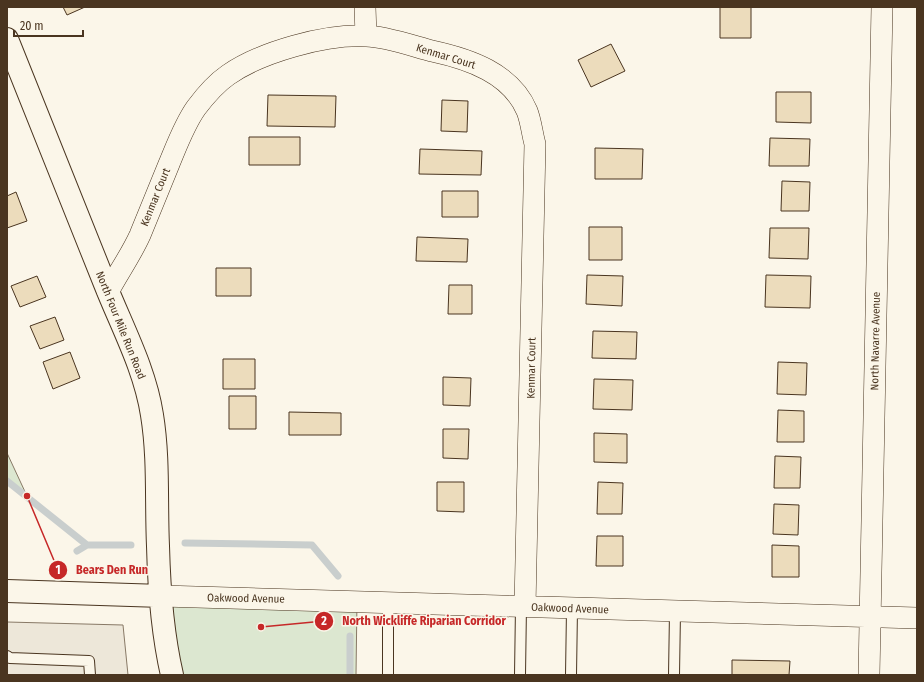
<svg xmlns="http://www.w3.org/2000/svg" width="924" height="682" font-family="'Fira Sans Condensed',sans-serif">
	<rect width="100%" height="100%" fill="#fbf6e9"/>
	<path fill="#dce7d0" stroke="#887966" d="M7,453L27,496L7,481Z
		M162,596L357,600L356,675H172Z"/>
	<path fill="#ede7d9" stroke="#887966" d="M7,622L123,625L128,675H7Z"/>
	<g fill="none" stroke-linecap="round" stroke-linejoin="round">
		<path stroke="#c9cecd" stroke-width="7" d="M7,481L87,545H131
			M185,543L312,545L338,576
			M77,551L87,545
			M350,675V636"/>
	</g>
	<path fill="#ecdcbc" stroke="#4a3520" d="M63,7H85L67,15Z
		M720,7H751V38H720Z
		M611,44L625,71L591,87L578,60Z
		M776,92H811V123L776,122Z
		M268,95L336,96L335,127L267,126Z
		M442,100L468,101L467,132L441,131Z
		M249,137H300V165H249Z
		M770,138L810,139L809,166H769Z
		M595,148L643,149L642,179H595Z
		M420,149L482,151L481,175L419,174Z
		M782,181L810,182L809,211H781Z
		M442,191H478V217H442Z
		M16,192L27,221L7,228V196Z
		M589,227H622V260H589Z
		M770,228H809L808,259L769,258Z
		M417,237L468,239L467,262L416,261Z
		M216,268H251V296H216Z
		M587,275L623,276L622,306L586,304Z
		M766,275L811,276L810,308L765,307Z
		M37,276L46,297L20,307L11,286Z
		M449,285H472V314H448Z
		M55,317L64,340L40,349L30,326Z
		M593,331L637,332L636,359L592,358Z
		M70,352L80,378L53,389L43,362Z
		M223,359H255V389H223Z
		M778,362L807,363L806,395L777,394Z
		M443,377L471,378L470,406L443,405Z
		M594,379L633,380L632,410L593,409Z
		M229,396H256V429H229Z
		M778,410L804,411V442H777Z
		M289,412L341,413V435H289Z
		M443,429H469L468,459L443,458Z
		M594,433L627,434V463L594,462Z
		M775,456L801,457L800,488H774Z
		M437,482H464V512L437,511Z
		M598,482L623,483L622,514H597Z
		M774,504L799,505L798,535L773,534Z
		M597,536H623V566H596Z
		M772,545L799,546V577H772Z
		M732,660L790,661L789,675H732Z"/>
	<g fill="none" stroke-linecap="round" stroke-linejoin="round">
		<g stroke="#4a3520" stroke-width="12">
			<path id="lane" d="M7,656L10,658L89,661L90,675
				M388,675V601
				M520,675L521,606
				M571,675L572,609
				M674,675L675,612"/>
		</g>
		<g stroke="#4a3520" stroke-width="22">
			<path id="street" d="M365,7L366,36
				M108,292C118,273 131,255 140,235C150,211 159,188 169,164C177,145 184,125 196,108C205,96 215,84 228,75C261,52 325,34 366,36C384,36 413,46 432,51C469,59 511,73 527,111C531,121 532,133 535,144L525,606
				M162,596L917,618
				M869,675L882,7"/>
		</g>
		<g stroke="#4a3520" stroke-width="24">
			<path id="secondary" d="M7,39C40,120 72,202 105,284C122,327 145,369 152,415C159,458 156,502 158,546C159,586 163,636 172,675
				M7,591L162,596"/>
		</g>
		<use href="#lane" stroke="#fbf6e9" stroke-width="10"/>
		<use href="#street" stroke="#fbf6e9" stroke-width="21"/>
		<use href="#secondary" stroke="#fbf6e9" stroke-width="22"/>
	</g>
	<g text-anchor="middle" stroke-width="3" stroke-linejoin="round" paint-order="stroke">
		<g font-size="11" fill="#4a3520" stroke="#fbf6e9">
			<text transform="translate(446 56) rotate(17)" y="4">Kenmar Court</text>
			<text transform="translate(155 197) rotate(-68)" y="4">Kenmar Court</text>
			<text transform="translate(121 325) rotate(68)" y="4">North Four Mile Run Road</text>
			<text transform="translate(875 341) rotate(-89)" y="4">North Navarre Avenue</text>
			<text transform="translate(531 368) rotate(-89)" y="4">Kenmar Court</text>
			<text transform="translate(246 598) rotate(1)" y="4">Oakwood Avenue</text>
			<text transform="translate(570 608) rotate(2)" y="4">Oakwood Avenue</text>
		</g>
	</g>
	<path fill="none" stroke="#c62828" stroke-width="1.5" d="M27 496L58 570M261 627L324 621"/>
	<g fill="#c62828" stroke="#fbf6e9" stroke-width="1.5">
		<circle cx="27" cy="496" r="4"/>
		<circle cx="261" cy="627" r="4"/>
		<circle cx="58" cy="570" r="10"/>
		<circle cx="324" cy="621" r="10"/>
	</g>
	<g font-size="12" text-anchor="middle" font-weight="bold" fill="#fff">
		<text x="58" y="574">1</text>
		<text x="324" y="625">2</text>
	</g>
	<g font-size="12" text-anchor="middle" font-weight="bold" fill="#c62828" stroke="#fbf6e9" stroke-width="3" stroke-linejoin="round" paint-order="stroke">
		<text x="112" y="574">Bears Den Run</text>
		<text x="424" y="625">North Wickliffe Riparian Corridor</text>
	</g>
	<rect width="924" height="682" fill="none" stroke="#4a3520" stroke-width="16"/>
	<path d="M14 30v6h69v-6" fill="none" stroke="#4a3520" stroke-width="2"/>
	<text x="20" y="30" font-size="12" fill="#4a3520" stroke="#fbf6e9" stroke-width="3" paint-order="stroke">20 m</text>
</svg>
